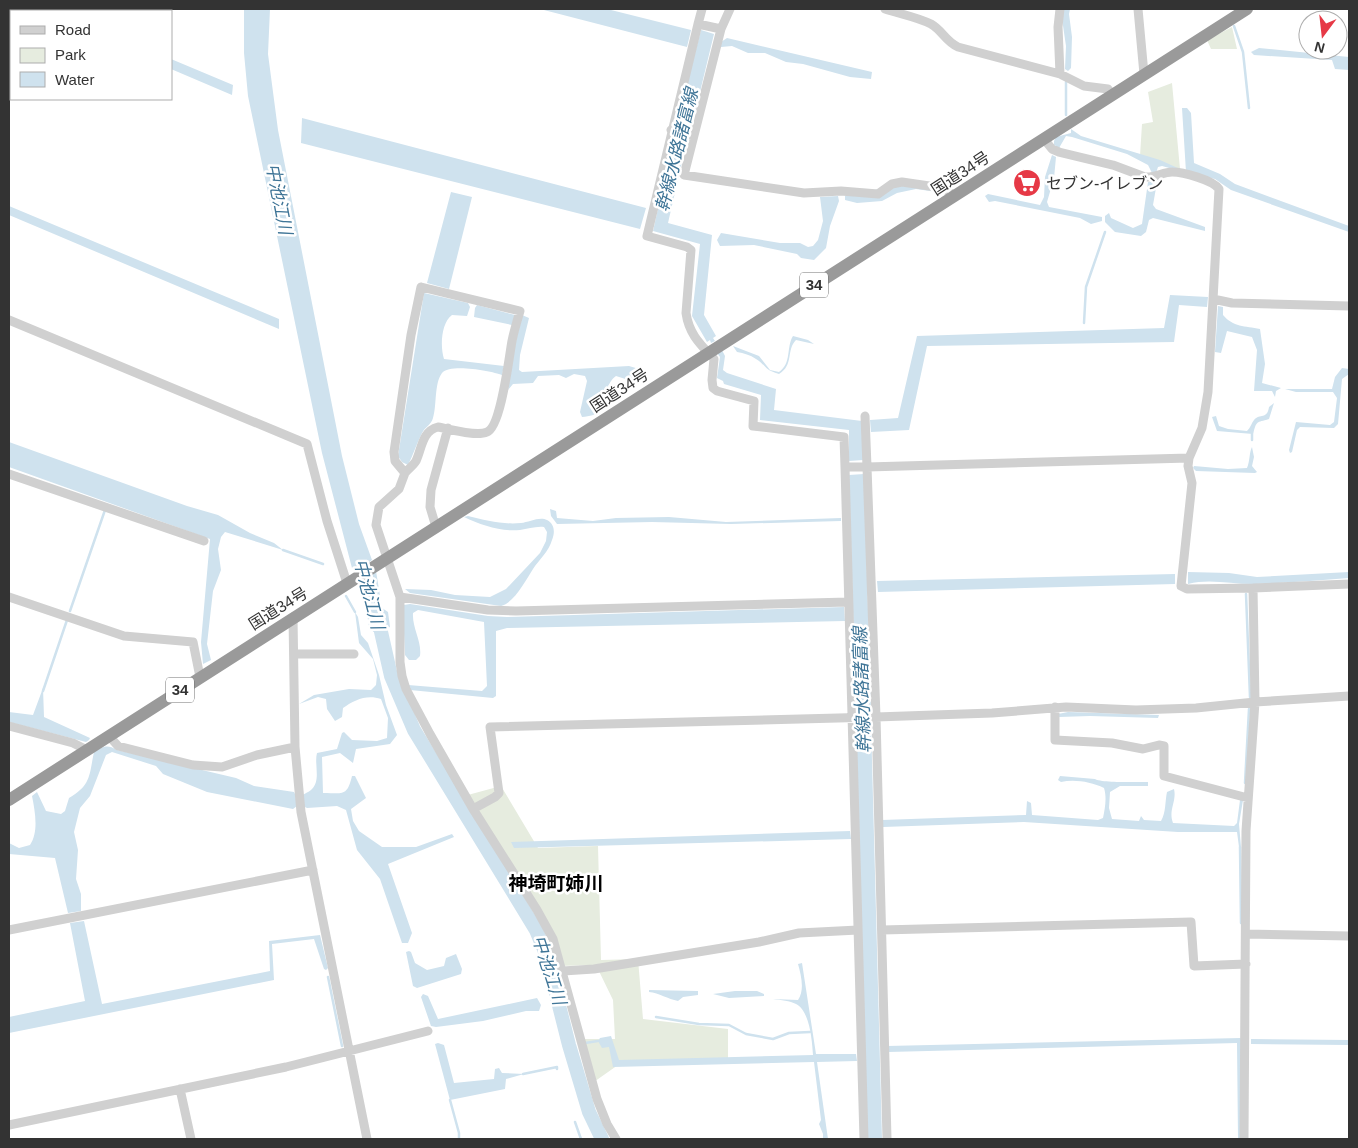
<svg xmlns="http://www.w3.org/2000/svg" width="1358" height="1148" font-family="Arial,'Noto Sans JP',sans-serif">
	<rect width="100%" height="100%" fill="#fff"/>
	<path fill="#e6ecdf" d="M1232,27L1237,49H1211L1207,40Z
		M1172,83L1180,169L1140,156L1142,124L1153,122L1148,92Z
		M501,786L538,848L598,846L601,960L638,959L643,1019L728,1029V1060L618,1065L591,1084L577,1039H615L613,1000L596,965L558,966L550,939L464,796Z"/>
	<path fill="#cfe2ee" d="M244,9H270L268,54L278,130L342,456L359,524L372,560L358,571L352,568L322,453L248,96L244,53Z
		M540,9H607L691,30L687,47Z
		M1064,9H1070L1069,14L1072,37L1071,68L1068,71L1065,69L1066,46L1062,19Z
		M701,30L714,34L691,129L686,128L685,130L680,129L681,127L676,126Z
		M727,38L872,72L871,79L850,77L803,64L786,62L765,53H748L732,46L721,47V42Z
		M1259,48L1349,57V70L1335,69L1332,60L1254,55L1251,52Z
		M171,59L233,85L232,95L171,69Z
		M1182,108H1187L1191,113L1194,163L1220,174L1235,184L1349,226V232L1231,190L1215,179L1186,172Z
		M302,118L646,208L640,229L301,143Z
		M1071,129L1081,136L1160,160L1180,169V171L1162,166L1158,167L1156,173H1152L1148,165L1127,154L1072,137L1066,136L1059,148L1054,145V141L1056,137L1071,133Z
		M678,136L687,140L668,223L712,235L704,315L716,336L713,338L715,341L711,343L710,340L707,342L692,316L700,244L653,231L674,137L678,138Z
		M1052,155L1056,157L1054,178L1047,202L1049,207L1102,217V221L1091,224L1080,218L995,201L989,202L985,196L988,194L1040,205L1044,197L1045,177Z
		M1148,182H1153L1156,188L1153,205L1156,209L1205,227V231L1153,218L1149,220L1146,232L1141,236L1115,232L1105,222V216L1109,213L1111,218L1133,228L1142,224Z
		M906,185L943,191L944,193L916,189L897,193L882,201L857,203L845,200V196L848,194Z
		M451,192L472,197L449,289L427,283Z
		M838,196L839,201L830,226L826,248L814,260L801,258L797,254L754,245L720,246L717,240L721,233L780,243H800L808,247L813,246L818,240L823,221L820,197Z
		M9,206L279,319V329L9,215Z
		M424,293L468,303L470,307L467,316L452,315C441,323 440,347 444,359L504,366L502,375C492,371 450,363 442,373C434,384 437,405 433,418C431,425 425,427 422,433C417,443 413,455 408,465L402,462L398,456Z
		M1170,295L1208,297L1207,307L1179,305L1174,342L927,346L909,430L871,432L870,420L898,418L917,336L1164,328Z
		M477,305L515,315L512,325L474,317L475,308Z
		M1218,306L1223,307V315C1233,327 1245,326 1260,329L1265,364L1262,383L1281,388L1276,391L1275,397L1272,391H1254L1257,350L1252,337L1227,331L1221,353L1215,352Z
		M522,315L529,318L520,355L519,370L522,372L629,366L639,369L646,378L644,383H638L616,376C598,389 616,415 582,417L580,412L587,381L585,376L574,374L566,378L559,375L538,376L533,383L513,384L508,390L513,354Z
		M793,336L808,340L814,344L796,340C786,350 794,365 779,374C764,370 767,366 756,359C750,355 744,353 737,352L733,346L759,356L770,370L779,372C792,363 786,347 793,336Z
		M722,350L725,356L723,370L727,373L776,389L774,410L862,421L863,460L849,461V430L760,420L761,395L724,384L723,381L717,378L720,357L717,353Z
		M1342,368L1349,369V374L1342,379L1338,424L1334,428L1300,427L1297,430L1292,452L1290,453L1289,450L1296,422L1330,425L1334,422L1337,398L1333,392H1296L1285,389H1332L1335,377Z
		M1274,403L1269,419C1256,423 1257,420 1253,434L1217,431L1212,417L1216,416L1219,426L1228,429L1247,431C1251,427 1251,424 1254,420C1260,413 1267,420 1269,407Z
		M9,442L187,506L218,515L250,533L274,543L283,550L225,532L221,537L218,549L221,570L213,591L207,644L211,660L203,664L201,642L210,539L9,467Z
		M1252,447L1254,457L1252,466L1257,472L1255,473L1196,471L1193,468L1194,466L1228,469L1247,468C1250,461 1249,453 1252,447Z
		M864,474L871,711L856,712L849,475Z
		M550,509L556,511L557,518L593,521L616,518L669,517L726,522L841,518V521L731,524L652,522L557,524L551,516Z
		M468,516C485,520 503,525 521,523C529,522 540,516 547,520C555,524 555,533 552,540C549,551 539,560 533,569C526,580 514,603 501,606L410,593L405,589L431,590L455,595L490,597L506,589L540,553L546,541L547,532L544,527C536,526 528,529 520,530C501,532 481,525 464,517Z
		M376,571L382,608L388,612L390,627L375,633L369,628L365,596L361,581Z
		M1188,572L1229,573L1257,577L1349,572V578C1319,580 1288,583 1257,584C1234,585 1211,578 1188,584Z
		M1175,574V584L878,592L877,581Z
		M410,604L488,616L507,617L844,607L845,621L507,628L496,631V696L493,698L410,690L408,685L482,691L487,686L484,622L418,610L413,613C412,628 422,641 420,656L416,660H409L405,655L403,611L404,605Z
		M355,612L358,617L361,635L368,643L379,675L386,705L397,735L390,744L356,749L353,763L340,753L322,757L323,793C343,793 347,797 352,776H355L366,798L351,809L353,821L359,831L382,847H416L452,834L454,837L388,864L412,933L408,943H402L380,879L357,850L346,810L337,806L307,808L301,805L297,806L293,809L207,792L163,774L156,766L112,752L106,755L90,796L80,808L74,832L78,850L76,879L81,894V911L68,913L55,858L9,854V843L19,848L30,845C39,832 35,811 32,796L37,792L46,811L61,814L65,811L69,798C91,785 89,776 94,752C104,746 107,744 117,750L236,778L254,786L294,792L297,798C301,795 308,793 312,789C321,780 314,764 317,753L337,749L342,733L344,732L352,740L377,741L387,738L388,718L381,699C367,694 354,700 343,708L342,717L335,721L327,709L326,699L318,697L299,704L314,695L349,689L371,690L376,685L377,675L373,659L359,643Z
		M43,688L44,717L90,738L89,740L86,742L9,722V712L33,715Z
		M1068,712L1159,715L1158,718L1090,716L1059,717L1058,714Z
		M856,723H871L882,1139H867Z
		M1060,776L1095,779C1101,783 1137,782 1148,782V786H1120L1110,792L1109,808L1112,819L1139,821L1141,816L1144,820L1161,821C1166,813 1165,801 1167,792L1174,789C1177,801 1168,810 1173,823L1234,826L1237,823L1240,800H1243L1239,824L1241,847H1239L1237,832H1178L1024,822L883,827L882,820L1026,815L1027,801L1031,803L1032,815L1098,820L1103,818C1105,808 1107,798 1104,788C1091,782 1075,779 1061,782L1058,780Z
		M850,831L851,839L514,848L511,842Z
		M84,921L102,1004L270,971L269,941L320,935L328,968L326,970L324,969L314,939L272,944L274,980L9,1033V1017L85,1001L70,923Z
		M409,951L411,952L415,963L427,970L444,966L446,958L456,954L462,969L461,974L417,988L413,986L406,952Z
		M802,963L816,1054H856L857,1061L817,1062L828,1139H823V1134L819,1124L821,1120L814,1062L613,1067L609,1047L602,1048L598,1041L600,1038L611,1036L619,1060L813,1055C812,1041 810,1011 796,1004C790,1001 781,1000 773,999L798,1000C805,990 801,975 798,964Z
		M649,990L698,991V995L683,997L678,1001C668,999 659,993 649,992Z
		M735,991H757L764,994V996L729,998L713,994Z
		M423,994L428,996L438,1019L537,998L541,1005L539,1011H526L483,1021L436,1027L431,1026L421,997Z
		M1241,1038V1139H1238L1237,1043L888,1052L887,1046Z
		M1251,1039L1349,1040V1045L1251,1044Z
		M438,1043L444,1045L454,1083L494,1079L495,1069L499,1068L502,1073L524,1074L506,1079L505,1089L450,1100L435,1044Z"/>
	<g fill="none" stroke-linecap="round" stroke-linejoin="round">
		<path stroke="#cfe2ee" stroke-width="2.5" d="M1234,26L1243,52L1249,108
			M1066,82V115
			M1084,323L1086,287L1105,232
			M1252,431V440
			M283,550L323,564
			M1246,594L1250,697
			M346,596L355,612
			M70,611L105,510
			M43,691L67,620
			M1245,783L1249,709
			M1240,847L1241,923
			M328,977L342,1046
			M656,1017L699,1024L729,1025L746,1034L773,1039L789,1033L810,1032
			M585,1043L598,1041
			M523,1074L557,1067V1069
			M450,1100L459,1133V1139
			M575,1122L581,1139"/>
		<path stroke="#cfe2ee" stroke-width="14" d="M377,614L391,676L414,730L536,930L546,954L569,1045L589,1112L602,1139"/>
		<path stroke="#d0d0d0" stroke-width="9" d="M730,9L721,29L684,175L804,193L841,191L878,194L892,184L902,182L943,188L955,196
			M885,9C900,14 917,17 931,24C942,30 945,41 958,47L1060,74L1084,86L1108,89L1112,94
			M1060,9L1058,27L1060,74
			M1138,9L1144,74
			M698,24L702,9
			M721,29L698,24L647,236L687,247L691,250L686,313C689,334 700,344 714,359L712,380L713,388L717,391L754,401L753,426L844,437L845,467H867L876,717L887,1139
			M671,130L693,136
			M1044,139L1052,149L1059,152L1113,165L1145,177C1155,178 1163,172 1172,172C1183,172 1213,180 1219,189L1208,392L1202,428L1189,458L1188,466L1192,483L1181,586L1187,589L1253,588L1255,702L1246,831L1244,1139
			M421,287L520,311C517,321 514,331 512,341C509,357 501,427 487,432C476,437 450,429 438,427C422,431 422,448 416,461C413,466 408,469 405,473L395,461L394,452L411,335Z
			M1213,299L1232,303L1349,306
			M9,320L307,444L327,521L347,583
			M865,416L867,467L1189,458
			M845,467L864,1139
			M405,473L399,489L379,507L376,525L400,597V662L402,676L406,689L430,734L473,809L537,910L553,939L597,1099L607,1124L616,1139
			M9,474L204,541
			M436,527L430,507L431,490L448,428
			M1253,588L1349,584
			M9,597L124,636L193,642L200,677
			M400,597L488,610L516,611L848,602
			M293,617L295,747L301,812L367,1139
			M295,654H354
			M1055,707V740L1112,743L1143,749L1159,745L1164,746V776L1248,798
			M9,726L73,743L87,750
			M109,736L118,746L193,765L222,767L257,755L295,747
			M473,809L495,797L499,793L490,727L876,717L992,713L1066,707L1136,710L1196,708L1255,702L1349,696
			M9,930L313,870
			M882,930L1191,922L1194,966L1246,964
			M1246,934L1349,936
			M563,971L594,969L759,942L799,933L858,930
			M180,1089L191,1139
			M9,1125L286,1067L428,1031"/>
		<path stroke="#9a9a9a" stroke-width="12" d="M9,800L1247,9"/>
	</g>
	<defs>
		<g id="supermarket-disc" transform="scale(1.4375)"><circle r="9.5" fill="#e63946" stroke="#fff"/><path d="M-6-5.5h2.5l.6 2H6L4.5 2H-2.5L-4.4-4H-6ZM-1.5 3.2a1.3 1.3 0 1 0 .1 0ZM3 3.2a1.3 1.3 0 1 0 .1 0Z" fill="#fff"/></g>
	</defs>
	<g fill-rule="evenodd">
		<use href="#supermarket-disc" x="1027" y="183"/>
	</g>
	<g text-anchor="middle" stroke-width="5" stroke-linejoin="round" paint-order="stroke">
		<g fill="#fff" stroke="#707070" stroke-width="1">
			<rect x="800" y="272.5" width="28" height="25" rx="4"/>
			<rect x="166" y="677.5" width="28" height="25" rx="4"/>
		</g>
		<g font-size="15" font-weight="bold" fill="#333">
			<text x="814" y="290">34</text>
			<text x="180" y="695">34</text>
		</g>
		<g font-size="16" fill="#333" stroke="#fff">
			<text transform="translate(960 173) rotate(-33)" y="6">国道34号</text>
			<text transform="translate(619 390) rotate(-33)" y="6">国道34号</text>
			<text transform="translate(278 608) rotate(-32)" y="6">国道34号</text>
		</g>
		<g font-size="16" fill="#333" stroke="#fff" text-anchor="start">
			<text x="1046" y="189">セブン-イレブン</text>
		</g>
		<g font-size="18" font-style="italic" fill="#3f7597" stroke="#fff">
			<text transform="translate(677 150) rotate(-76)" y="6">幹線水路諸富線</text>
			<text transform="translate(279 199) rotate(79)" y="6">中池江川</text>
			<text transform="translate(369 594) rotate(75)" y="6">中池江川</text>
			<text transform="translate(862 690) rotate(-92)" y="6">幹線水路諸富線</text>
			<text transform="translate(549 970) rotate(72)" y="6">中池江川</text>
		</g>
		<g font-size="19" font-weight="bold" fill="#000" stroke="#fff">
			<text x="556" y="890">神埼町姉川</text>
		</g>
	</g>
	<rect width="1358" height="1148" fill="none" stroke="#333333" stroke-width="20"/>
	<rect x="10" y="10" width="162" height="90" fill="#ffffff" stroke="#adadad"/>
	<rect x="20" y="26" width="25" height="8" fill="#d0d0d0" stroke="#adadad"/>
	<text x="55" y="35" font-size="15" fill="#333333">Road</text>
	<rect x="20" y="48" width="25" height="15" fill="#e6ecdf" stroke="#adadad"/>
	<text x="55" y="60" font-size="15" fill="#333333">Park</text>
	<rect x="20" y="72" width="25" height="15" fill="#cfe2ee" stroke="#adadad"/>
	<text x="55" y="85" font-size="15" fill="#333333">Water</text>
	<g transform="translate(1323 35) rotate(195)"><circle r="24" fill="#ffffff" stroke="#adadad"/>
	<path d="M0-4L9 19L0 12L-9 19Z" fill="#e63946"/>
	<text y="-8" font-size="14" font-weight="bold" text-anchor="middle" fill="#333333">N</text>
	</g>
</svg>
